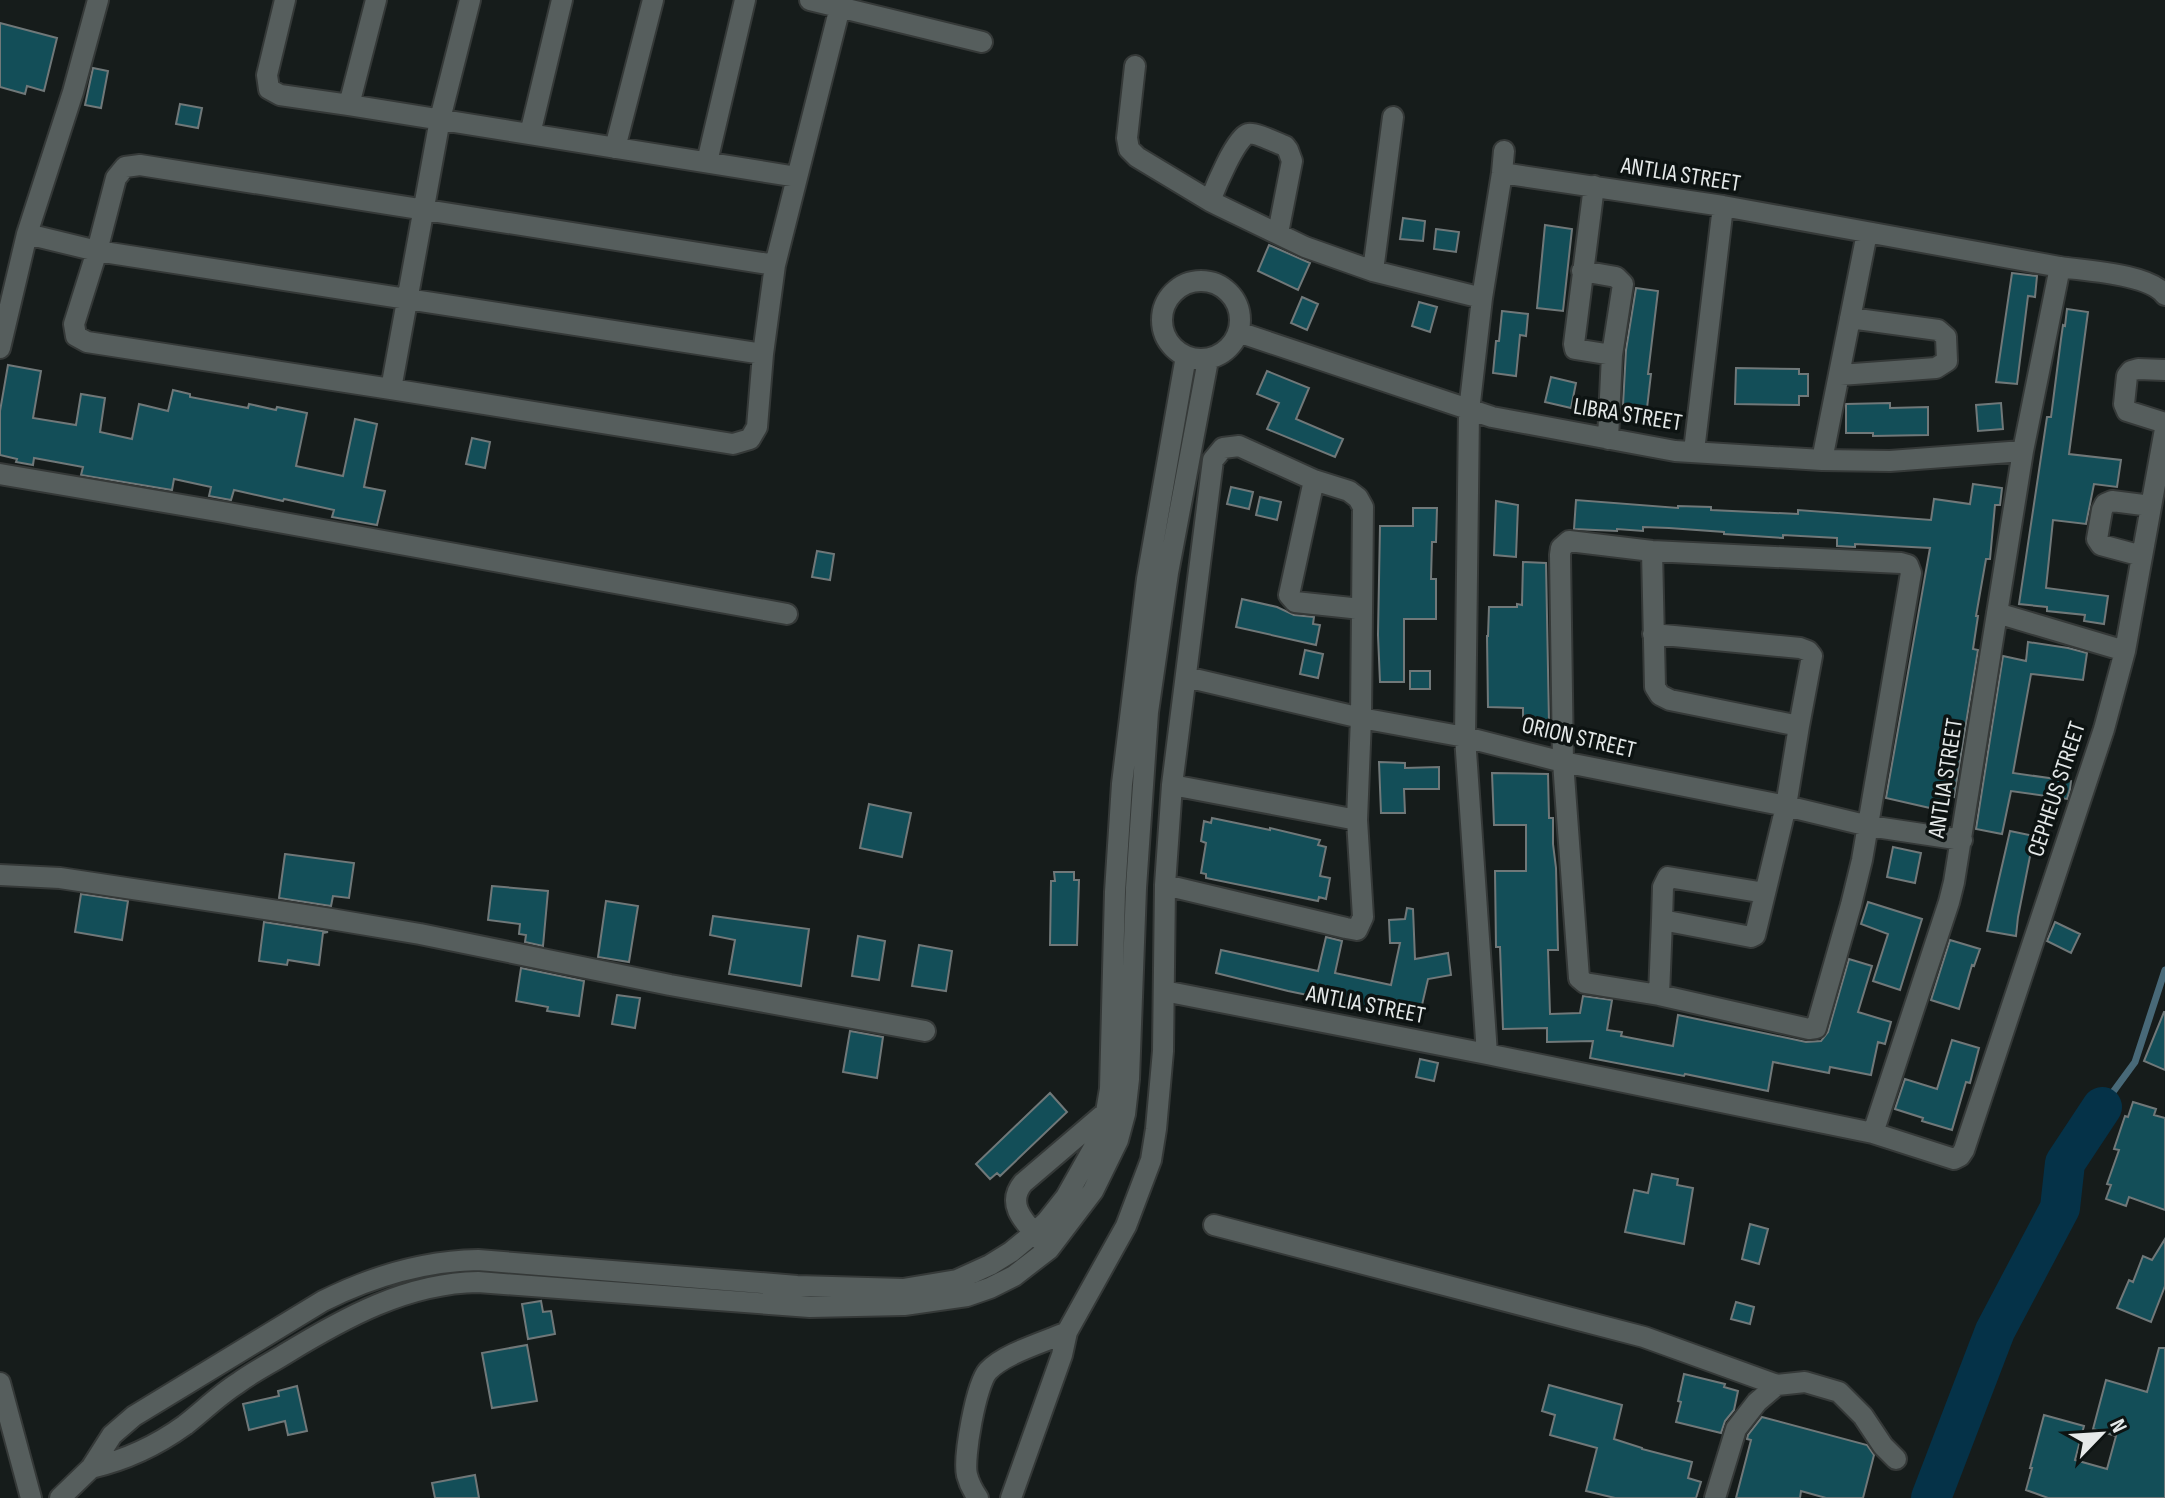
<svg xmlns="http://www.w3.org/2000/svg" width="2165" height="1498" font-family="'Sofia Sans Condensed',sans-serif">
	<rect width="100%" height="100%" fill="#161c1b"/>
	<g fill="none" stroke-linecap="round" stroke-linejoin="round">
		<path stroke="#486978" stroke-width="7" d="M2102,1107L2135,1062L2165,970"/>
		<path stroke="#053248" stroke-width="40" d="M1931,1498L1995,1331L2060,1208L2065,1163L2102,1107"/>
	</g>
	<path fill="#134e58" stroke="#707879" stroke-width="2" d="M0,23L57,38L44,91L27,86L25,94L0,87Z
		M93,68L108,71L101,108L85,105Z
		M180,104L202,108L198,128L176,124Z
		M1403,218L1425,221L1423,241L1400,239Z
		M1545,225L1572,229L1563,311L1537,308Z
		M1436,229L1459,232L1456,252L1434,249Z
		M1269,245L1310,263L1298,290L1258,271Z
		M2012,273L2037,276L2035,297L2028,296L2017,384L1996,382Z
		M1636,288L1658,291L1648,374H1651L1647,408L1623,405L1626,350Z
		M1302,297L1318,304L1307,330L1291,323Z
		M1419,302L1437,307L1430,332L1412,326Z
		M2067,309L2088,312L2069,454L2121,460L2117,487L2094,484L2086,524L2053,520L2046,588L2108,596L2104,624L2084,621L2085,615L2047,611V607L2019,604L2047,417H2051L2061,339L2063,325L2065,326Z
		M1502,311L1528,314L1526,336L1520,335L1516,376L1493,373L1496,341H1499Z
		M8,365L41,371L33,418L76,425L81,394L105,398L100,432L132,439L139,404L168,411L173,390L190,394V397L248,408L249,404L276,410L277,407L307,413L296,466L343,476L355,419L377,424L364,487L385,491L377,525L332,517L334,510L284,499L283,501L234,490L231,500L209,496L211,487L174,479L172,490L81,475L83,467L34,458L33,465L16,462L17,459L0,455V411Z
		M1736,368L1799,369V374H1808V396H1799V405L1735,404Z
		M1267,371L1309,388L1296,419L1343,439L1335,457L1267,429L1279,403L1257,394Z
		M1551,377L1576,383L1571,408L1545,402Z
		M1890,403V408L1928,407V435L1873,436V433H1846V404Z
		M2001,403L2003,429L1978,431L1976,405Z
		M472,438L490,442L485,468L466,464Z
		M1973,484L2002,488L2000,505H1995L1990,559H1986L1976,616H1978L1973,649L1978,650L1954,797L1946,795L1943,811L1886,798L1930,548L1855,544V547L1837,546V538L1783,535V538L1739,535L1724,534V532L1669,528L1643,527V531L1617,529V531L1574,529L1576,500L1678,508V506L1711,507V510L1798,514V510L1931,520L1934,499L1970,504Z
		M1231,487L1253,492L1249,509L1227,504Z
		M1260,497L1281,502L1277,520L1256,515Z
		M1496,501L1518,505L1516,557L1494,555Z
		M1413,508H1437L1436,542H1432L1431,579H1436V619H1404V682H1380L1378,635L1380,526H1413Z
		M817,551L834,554L830,580L812,577Z
		M1523,562L1546,563L1549,723H1523V708L1488,707L1487,636H1488L1489,607H1517V604L1522,605Z
		M1242,599L1277,607L1294,615L1314,617L1313,624L1320,625L1316,645L1236,627Z
		M2028,642L2068,648L2087,653L2083,680L2031,674L2013,773L2071,781L2070,789L2067,799L2011,791L2002,834L1976,829L2003,656L2026,661Z
		M1305,650L1323,654L1318,678L1300,674Z
		M1410,671H1430V689H1410Z
		M1379,762L1405,763V768L1439,767V789H1404L1405,813H1381Z
		M1492,773L1548,774L1549,818H1553V844L1556,868L1558,950H1548L1550,1014L1580,1013L1583,996L1612,1000L1607,1030L1622,1032L1621,1036L1673,1046L1678,1015L1806,1042L1821,1041L1828,1032L1849,959L1872,966L1858,1012L1891,1022L1885,1044L1878,1042L1871,1075L1830,1067L1829,1073L1773,1062L1768,1091L1685,1074L1684,1076L1590,1058L1593,1041L1547,1042V1028L1503,1029L1500,947H1496L1495,871H1526V825H1494Z
		M869,804L911,813L902,857L860,848Z
		M1212,818L1270,830V828L1320,840L1318,845L1326,847L1320,876L1330,878L1326,899L1319,897L1318,901L1206,878V874L1201,873L1206,843L1201,841L1204,821L1211,823Z
		M2010,831L2034,836L2018,917L2016,936L1987,931Z
		M1893,847L1921,853L1915,883L1887,877Z
		M285,854L354,863L349,898L333,896L331,906L279,898Z
		M1054,872H1074V880H1079L1077,945H1050L1051,881H1055Z
		M492,886L548,891L543,946L525,942L526,935L519,934L520,924L488,920Z
		M81,894L128,901L122,940L75,932Z
		M606,901L638,906L629,962L598,957Z
		M1868,902L1922,919L1900,990L1873,981L1888,934L1861,924Z
		M1407,908L1413,909L1415,959L1448,953L1451,975L1428,979L1419,1018L1288,991L1216,973L1221,950L1318,971L1326,937L1342,941L1335,973L1391,985L1400,943H1390L1389,920L1405,919Z
		M713,916L809,929L801,986L729,974L735,940L710,935Z
		M264,922L328,932L323,933L319,965L288,960L287,965L259,961Z
		M2055,922L2080,934L2071,953L2047,941Z
		M858,936L885,941L879,980L852,976Z
		M1950,940L1980,949L1974,966L1972,965L1959,1009L1931,1000Z
		M919,945L952,951L946,991L912,986Z
		M521,968L584,981L579,1016L547,1011L548,1007L516,1001Z
		M617,995L640,998L635,1028L612,1024Z
		M2164,1012H2165V1070L2144,1061Z
		M850,1031L883,1037L877,1078L843,1072Z
		M1952,1040L1979,1048L1970,1083L1966,1082L1952,1130L1922,1121L1923,1118L1895,1109L1905,1079L1937,1089Z
		M1420,1059L1438,1063L1434,1081L1416,1077Z
		M1050,1093L1067,1112L1000,1176L997,1173L990,1179L976,1164Z
		M2133,1102L2156,1109L2154,1115L2165,1118V1210L2129,1197L2126,1206L2106,1199L2111,1185L2107,1184L2119,1150L2114,1149L2125,1116L2128,1117Z
		M1652,1174L1678,1179L1677,1185L1693,1188L1684,1244L1625,1232L1634,1190L1648,1193Z
		M1750,1224L1768,1229L1759,1264L1742,1259Z
		M2165,1239V1286L2151,1322L2117,1308L2129,1280L2133,1282L2143,1256L2152,1260Z
		M541,1301L543,1312L551,1311L555,1334L528,1339L522,1304Z
		M1736,1302L1754,1307L1750,1324L1731,1319Z
		M527,1345L537,1401L492,1408L482,1353Z
		M2159,1348H2165V1498H2048L2026,1490L2032,1468H2030L2044,1415L2084,1426L2075,1460L2107,1469L2116,1436L2093,1429L2106,1380L2147,1392Z
		M1684,1374L1725,1384L1724,1387L1738,1391L1734,1410L1725,1421L1721,1433L1676,1422L1681,1402L1678,1401Z
		M1549,1385L1622,1405L1614,1439L1642,1448V1449L1692,1462L1688,1478L1701,1482L1696,1498H1615L1586,1491L1597,1448L1550,1435L1555,1415L1542,1411Z
		M297,1386L307,1431L288,1435L285,1421L249,1430L243,1404L279,1396L278,1391Z
		M1762,1417L1867,1445L1874,1455L1863,1498H1826L1801,1491L1800,1498H1736L1751,1440L1747,1439L1748,1435Z
		M475,1475L479,1498H435L432,1483Z"/>
	<g fill="none" stroke-linecap="round" stroke-linejoin="round">
		<g stroke="#353938" stroke-width="24">
			<path id="minor" d="M285,0L267,75L269,89L280,95L349,105L797,177
				M810,0L982,42
				M1135,66L1127,138L1129,149L1137,157L1210,201
				M349,105L376,0
				M530,134L562,0
				M615,148L653,0
				M707,162L745,0
				M1594,186L1574,344L1575,349L1612,355L1608,439
				M1278,233L1292,161L1288,150L1285,146C1277,143 1255,132 1248,134C1236,137 1215,188 1210,201L1218,205L1305,247L1373,271L1482,298
				M27,234L97,251L763,354
				M775,265L140,165L125,167L116,178L97,251L74,324L76,336L87,342L391,389L733,444L750,439L757,427L763,354L775,265L840,7
				M2060,267C2087,271 2150,274 2165,295
				M1373,271L1393,117
				M1582,271L1616,277L1623,284L1612,355
				M1162 320a39 39 0 1 1 78 0a39 39 0 1 1-78 0Z
				M1238,332L1492,417L1675,451L1822,460L1890,461L2023,451
				M0,348L27,234L73,92L98,0
				M2165,370L2138,369L2131,371L2127,376L2124,404L2127,411L2165,423
				M1840,375L1936,368L1947,361L1946,337L1938,330L1850,318
				M391,389L440,119L470,0
				M1694,451L1723,206
				M1822,460L1867,233
				M0,474L223,512L787,614
				M1314,480L1289,595L1295,602L1361,609
				M1569,541L1652,551L1901,563L1908,565L1911,573L1862,860L1851,905L1816,1028L1809,1029L1659,995L1585,983L1579,978L1563,762L1560,555L1561,548Z
				M1652,551L1655,687L1660,695L1670,700L1799,726L1786,806L1755,935L1751,937L1662,920L1659,995
				M2142,556L2101,545L2097,539L2102,510L2105,504L2112,501L2151,506
				M1997,613L2125,651
				M1653,634L1800,648L1808,651L1812,656L1799,726
				M1186,677L1361,718L1465,737L1563,762L1786,806L1869,826L1962,840
				M1172,785L1357,820
				M0,875L60,878L331,919L420,934L670,985L925,1031
				M1662,920L1663,887L1668,877L1765,893
				M1164,991L1487,1054L1873,1133L1949,902L1954,882L2023,451L2060,267L1723,206L1502,173
				M1487,1054L1465,737L1469,411L1482,298L1502,173L1504,151
				M1873,1133L1954,1159L1960,1156L1964,1150L2104,729L2125,651L2165,429
				M1214,1225L1644,1337L1777,1385L1805,1382L1839,1392L1863,1416L1883,1446L1896,1459
				M1043,1243C1028,1225 1004,1206 1023,1183L1105,1113
				M0,1383L31,1498
				M91,1468C126,1460 156,1446 185,1425C203,1411 219,1395 238,1383C253,1372 269,1364 285,1354C344,1318 407,1283 478,1282L810,1307L904,1305L967,1296L990,1288L1014,1276L1049,1249L1093,1191L1118,1140L1125,1114L1129,1079L1136,888L1148,712L1168,573L1208,360
				M60,1498L91,1468L112,1435L134,1416L323,1301C371,1277 423,1261 478,1260L797,1286L903,1289L957,1280L990,1265L1011,1252L1034,1233L1047,1221L1066,1197L1097,1142L1106,1112L1110,1089L1115,892L1122,784L1147,579L1186,356
				M978,1498C973,1491 969,1483 967,1475C963,1458 976,1384 988,1371C1005,1353 1045,1342 1067,1332
				M1011,1498L1062,1355L1067,1332L1126,1226L1151,1160L1156,1129L1163,1051L1165,885L1172,785L1213,460L1223,448L1239,446L1314,480L1349,491L1358,498L1363,507L1361,718L1357,820L1363,917L1357,930L1346,928L1165,885
				M1715,1498L1736,1429L1757,1402L1777,1385"/>
		</g>
		<use href="#minor" stroke="#565e5d" stroke-width="20"/>
	</g>
	<g text-anchor="middle" stroke-width="7" stroke-linejoin="round" paint-order="stroke">
		<g font-size="24" fill="#e5e9e9" stroke="#0d1312">
			<text transform="translate(1681 174) rotate(9)" y="8">ANTLIA STREET</text>
			<text transform="translate(1628 414) rotate(9)" y="8">LIBRA STREET</text>
			<text transform="translate(1579 737) rotate(13)" y="8">ORION STREET</text>
			<text transform="translate(1945 778) rotate(-81)" y="8">ANTLIA STREET</text>
			<text transform="translate(2056 789) rotate(-72)" y="8">CEPHEUS STREET</text>
			<text transform="translate(1366 1004) rotate(11)" y="8">ANTLIA STREET</text>
		</g>
	</g>
	<g transform="translate(2101 1434) rotate(65)" stroke="#0d1312" stroke-width="6" paint-order="stroke">
	<path d="M0-6L14 30L0 20L-14 30Z" fill="#e5e9e9"/>
	<text y="-12" font-size="22" font-weight="bold" text-anchor="middle" fill="#e5e9e9">N</text>
	</g>
</svg>
